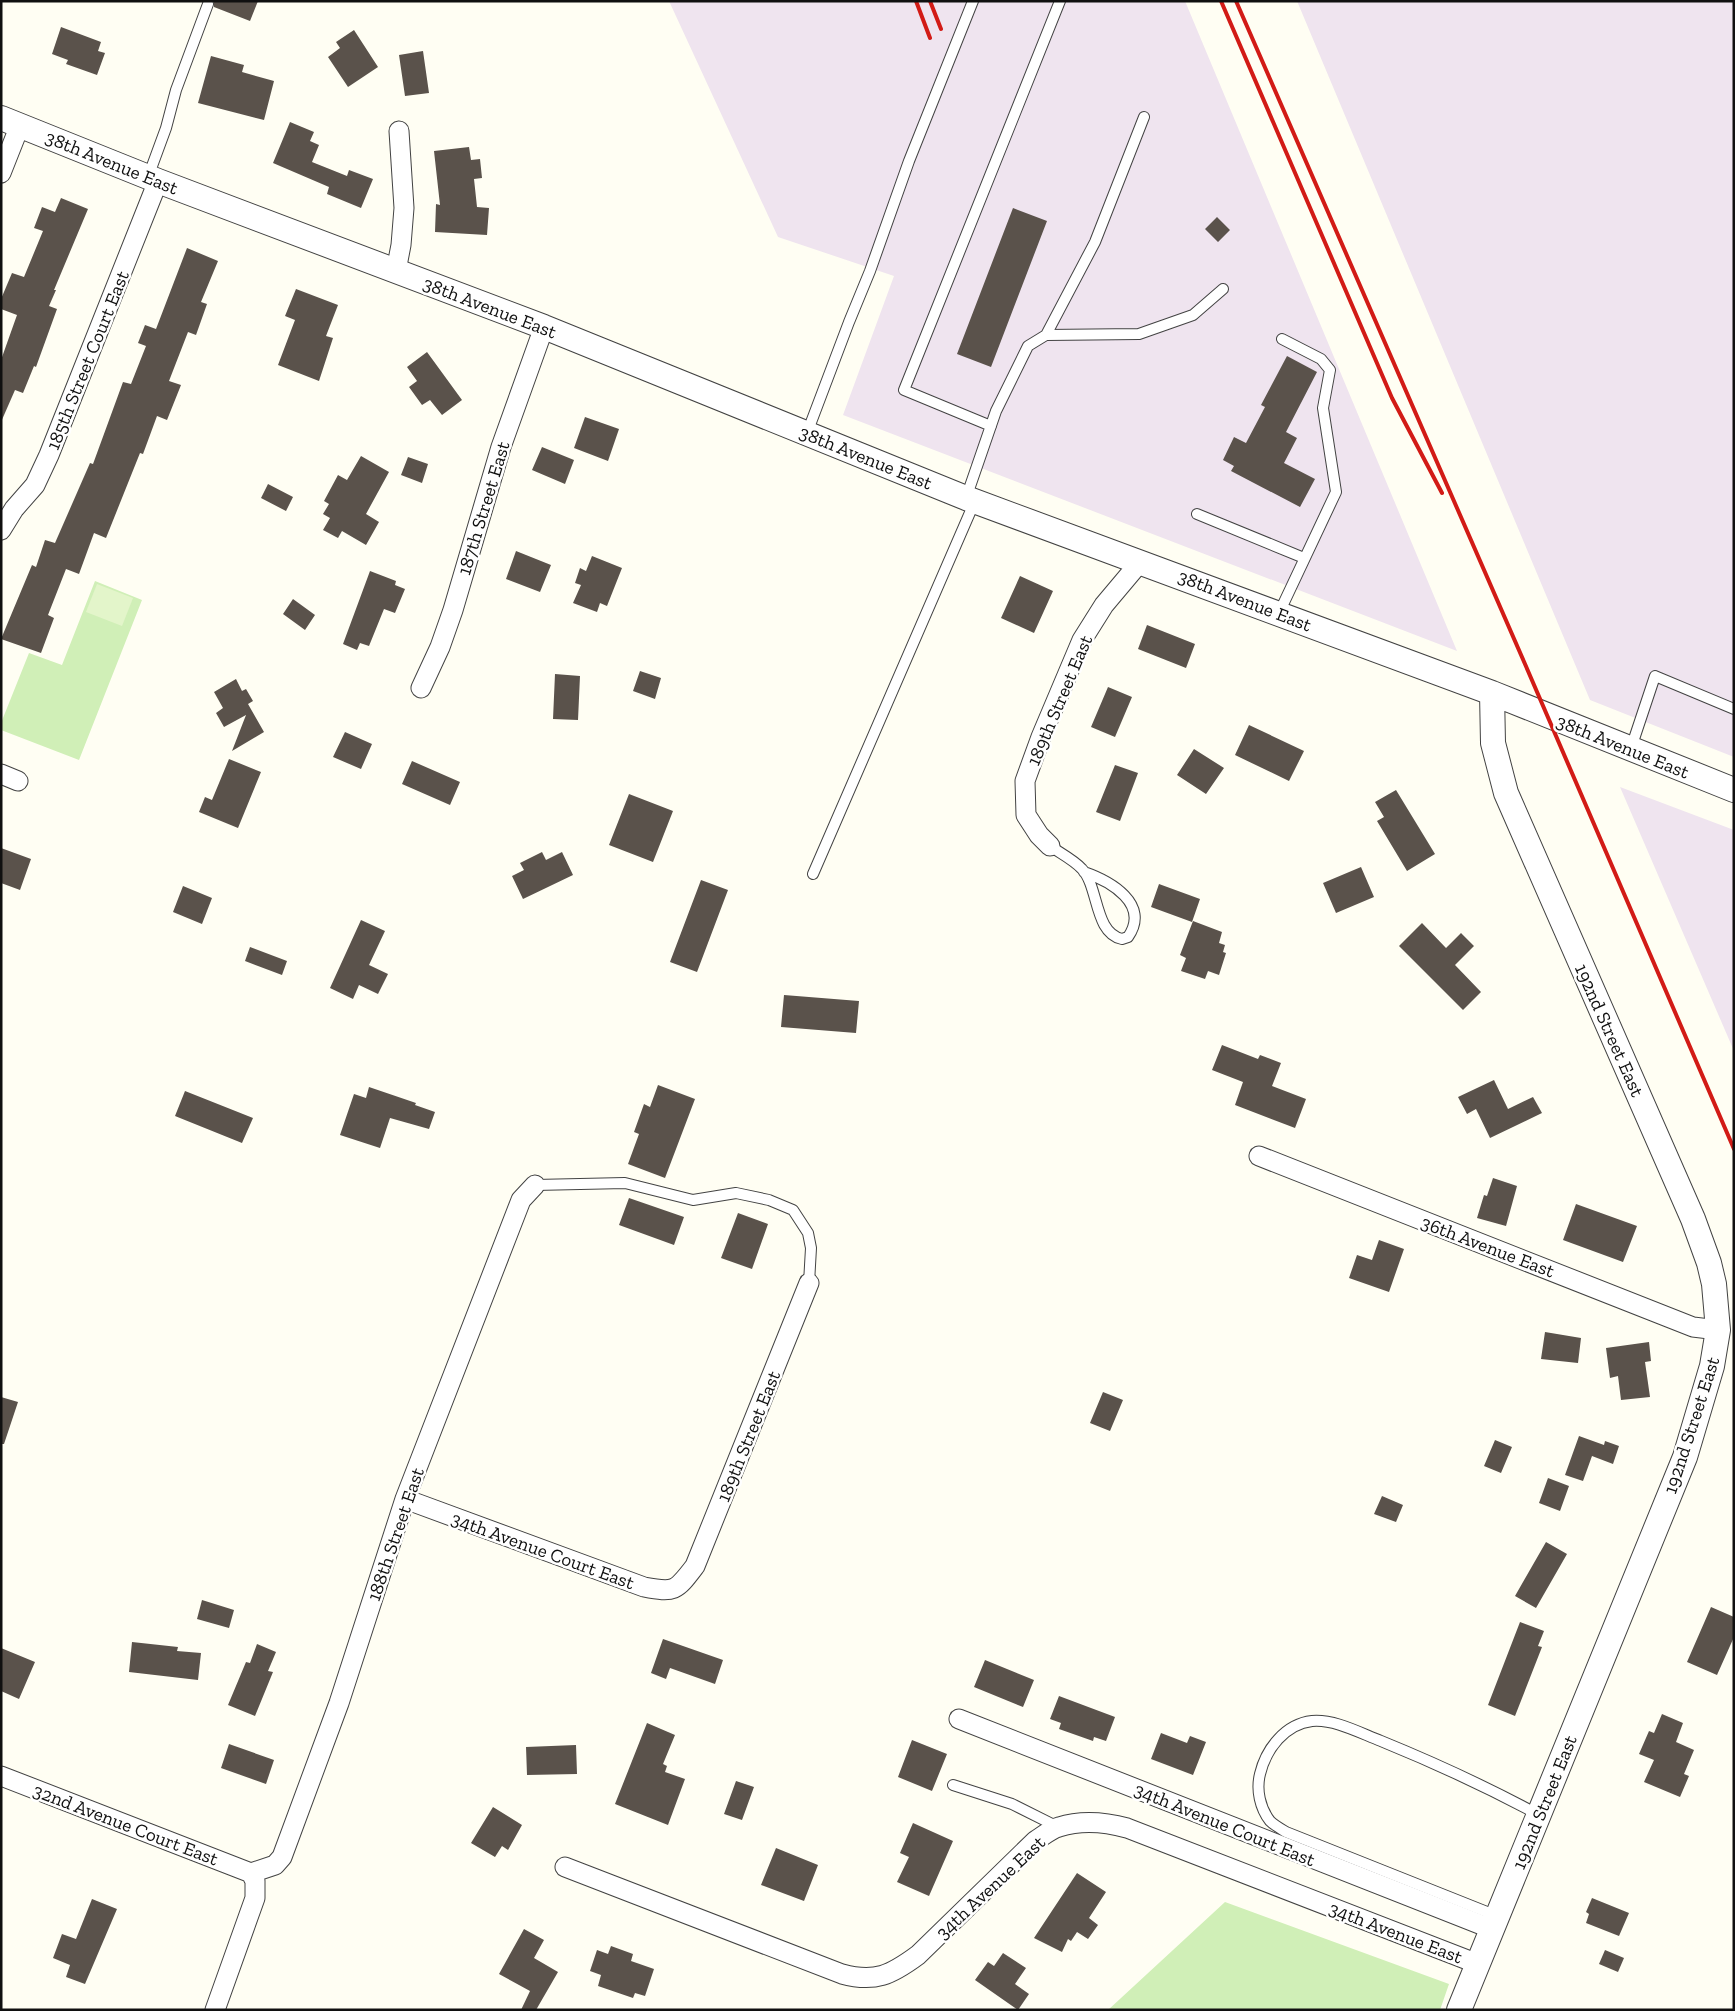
<svg xmlns="http://www.w3.org/2000/svg" width="1735" height="2011" font-family="'Zilla Slab',serif">
	<rect width="100%" height="100%" fill="#fffef3"/>
	<path fill="#efe4ef" d="M669,1H1185L1457,651L843,415L894,276L778,237Z
		M1297,1H1734V757L1590,700Z
		M1620,787L1734,830V1051Z"/>
	<path fill="#d0efb7" d="M95,581L142,600L79,760L1,730V723L29,653L62,665Z
		M1225,1902L1449,1984L1440,2010H1108Z"/>
	<path fill="#e3f5ca" d="M97,584L133,598L122,626L86,612Z"/>
	<path fill="#5a524b" d="M214,1H258L250,21L214,7Z
		M61,27L101,42L98,51L105,53L97,75L66,64L68,60L52,54Z
		M354,30L378,67L348,87L328,57L340,48L336,42Z
		M423,51L429,93L405,96L399,55Z
		M211,56L244,65L242,72L274,81L264,120L198,103Z
		M290,122L314,132L310,141L319,145L312,162L347,176L349,170L373,179L361,208L327,194L329,187L273,163Z
		M469,147L471,160L480,159L482,178L474,179L477,207L489,208L487,235L435,232L436,204L440,205L434,151Z
		M61,198L88,209L54,290H56L49,306L57,309L36,367L34,366L23,393L15,390L1,422V360L17,315L1,309V299L12,273L24,277L43,231L34,228L42,207L55,212Z
		M1013,208L1047,221L991,367L957,354Z
		M1217,217L1230,230L1218,242L1205,229Z
		M187,248L218,261L201,302L207,304L196,335L188,332L169,381L181,385L167,420L157,416L143,454L140,453L106,538L94,533L79,574L66,569L48,615L54,618L41,653L1,639L32,565L36,567L45,540L55,543L90,463L93,464L123,382L131,384L146,346L138,343L145,325L156,329Z
		M296,289L338,305L326,336L333,338L319,381L278,365L295,320L285,316Z
		M427,352L462,400L442,415L430,400L422,405L409,387L417,381L407,367Z
		M1287,356L1317,372L1286,432L1297,438L1284,463L1315,479L1300,507L1231,471L1234,466L1223,460L1234,437L1246,443L1265,407L1261,405Z
		M585,417L619,429L608,461L574,448Z
		M542,447L574,460L565,484L532,470Z
		M361,456L389,472L366,514L379,522L366,545L342,531L338,538L323,530L330,518L323,514L329,504L324,501L338,475L347,480Z
		M408,457L428,464L422,483L401,475Z
		M268,484L293,497L286,511L261,498Z
		M516,551L551,565L540,592L506,579Z
		M592,556L622,568L607,606L600,603L597,612L573,603L581,585L575,583L580,568L586,571Z
		M370,571L396,581L395,585L405,589L395,613L384,609L369,646L360,643L357,650L343,644Z
		M1020,576L1053,591L1034,633L1001,618Z
		M293,599L315,615L305,630L283,614Z
		M1147,625L1195,644L1186,668L1138,649Z
		M640,671L661,678L655,699L633,691Z
		M555,674L580,676L578,720L553,719Z
		M236,679L242,691L246,689L253,701L248,704L264,732L232,751L246,715L224,727L216,713L223,708L214,692Z
		M1108,687L1132,697L1115,737L1091,727Z
		M1249,725L1304,751L1289,781L1235,755Z
		M345,732L372,744L361,769L333,757Z
		M1194,749L1224,768L1206,794L1177,775Z
		M229,759L261,772L238,828L199,812L205,797L212,800Z
		M412,761L460,782L450,805L402,784Z
		M1115,765L1138,773L1120,821L1096,812Z
		M1396,790L1435,854L1407,871L1377,821L1384,817L1375,802Z
		M629,794L673,811L653,862L609,845Z
		M1,848L31,859L20,890L1,883Z
		M542,852L546,860L562,852L573,875L523,899L512,876L524,870L520,863Z
		M1361,867L1374,897L1336,913L1323,883Z
		M701,880L728,890L697,972L670,962Z
		M1159,884L1200,899L1192,922L1151,907Z
		M183,886L212,898L202,924L173,912Z
		M361,920L385,931L369,965L388,974L378,994L359,985L353,999L330,988Z
		M1193,921L1222,932L1219,943L1225,945L1223,952L1226,953L1219,975L1208,971L1205,979L1181,971L1186,958L1180,955Z
		M1422,923L1446,948L1461,933L1474,946L1455,965L1481,992L1463,1010L1399,946Z
		M250,947L287,961L282,975L245,961Z
		M784,995L859,1001L856,1033L781,1027Z
		M1222,1045L1258,1059L1260,1055L1281,1063L1272,1086L1306,1099L1295,1128L1235,1105L1243,1082L1212,1070Z
		M1494,1080L1508,1109L1533,1097L1542,1113L1490,1138L1476,1109L1467,1114L1458,1097Z
		M658,1085L695,1099L665,1178L628,1164L639,1134L634,1132L644,1104L650,1107Z
		M369,1087L416,1103L415,1105L435,1112L429,1129L390,1118L380,1148L340,1135L354,1094L366,1098Z
		M185,1091L253,1118L242,1143L175,1116Z
		M1493,1178L1517,1186L1506,1226L1477,1218L1484,1195L1487,1196Z
		M629,1198L684,1217L674,1245L619,1225Z
		M1576,1204L1637,1226L1623,1262L1563,1240Z
		M738,1213L768,1224L752,1269L721,1258Z
		M1379,1240L1404,1249L1389,1292L1349,1278L1357,1255L1372,1260Z
		M1545,1332L1581,1338L1578,1363L1541,1359Z
		M1649,1342L1651,1361L1645,1362L1650,1397L1621,1400L1618,1376L1610,1378L1606,1348Z
		M1103,1392L1123,1400L1110,1431L1090,1423Z
		M1,1397L18,1402L4,1444H1Z
		M1579,1436L1604,1445L1605,1441L1619,1446L1613,1464L1592,1456L1583,1481L1565,1475Z
		M1495,1440L1512,1447L1501,1473L1484,1466Z
		M1548,1478L1569,1486L1560,1511L1539,1503Z
		M1382,1496L1403,1505L1396,1522L1374,1514Z
		M1546,1542L1567,1554L1536,1608L1515,1596Z
		M202,1600L234,1610L229,1628L197,1619Z
		M1711,1607L1734,1617V1637L1717,1675L1687,1662Z
		M1520,1622L1544,1631L1538,1646L1542,1647L1515,1716L1488,1705Z
		M663,1639L723,1660L715,1684L670,1668L666,1679L651,1673Z
		M132,1642L178,1647L177,1651L201,1653L198,1680L129,1672Z
		M257,1644L276,1652L268,1671L273,1672L255,1716L228,1705L246,1662L250,1663Z
		M1,1648L35,1662L19,1699L1,1691Z
		M985,1660L1034,1680L1023,1707L974,1687Z
		M1059,1696L1115,1717L1106,1741L1094,1737L1093,1741L1059,1729L1061,1723L1050,1719Z
		M1662,1714L1683,1723L1676,1742L1694,1750L1684,1774L1689,1776L1680,1797L1644,1782L1654,1760L1639,1754L1649,1731L1654,1733Z
		M647,1723L675,1735L663,1764L667,1766L665,1772L685,1779L668,1825L615,1804Z
		M1161,1733L1187,1743L1190,1736L1206,1742L1193,1775L1151,1759Z
		M912,1740L947,1754L932,1791L898,1777Z
		M229,1744L274,1760L266,1784L221,1768Z
		M576,1745L577,1774L527,1775L526,1747Z
		M736,1781L754,1787L742,1820L724,1814Z
		M493,1807L522,1825L508,1850L502,1846L495,1857L471,1843Z
		M913,1823L953,1841L929,1896L897,1882L909,1857L900,1853Z
		M776,1848L818,1865L804,1901L761,1885Z
		M1077,1873L1106,1892L1089,1918L1098,1925L1088,1939L1077,1932L1071,1941L1068,1939L1062,1952L1034,1938Z
		M1592,1898L1629,1913L1619,1936L1586,1923L1589,1914L1586,1912Z
		M92,1899L117,1909L85,1984L66,1977L70,1965L53,1958L62,1934L76,1939Z
		M524,1929L544,1940L534,1958L558,1972L536,2010H521L530,1991L499,1974Z
		M611,1946L633,1954L631,1961L654,1969L645,1996L635,1993L633,1998L598,1986L601,1975L590,1971L597,1950L608,1954Z
		M1605,1950L1624,1958L1618,1972L1599,1964Z
		M1003,1953L1026,1968L1015,1984L1029,1994L1018,2010L975,1980L988,1962L994,1966Z"/>
	<g fill="none" stroke-linecap="round" stroke-linejoin="round">
		<g stroke="#434343" stroke-width="12">
			<path id="service" d="M148,177L166,128L176,90L208,4
				M1046,335L1095,242L1144,117
				M991,426L904,390L1060,1
				M807,433L849,322L870,271L909,161L973,1
				M966,498L996,411L1028,346L1046,335L1139,334L1193,315L1223,289
				M1197,514L1304,558
				M1279,613L1336,492L1323,408L1330,370L1321,359L1282,339
				M1631,748L1655,676L1734,709
				M1050,846C1060,853 1074,860 1082,869C1099,887 1094,933 1122,939L1128,937C1151,904 1110,881 1084,872
				M813,874L975,501
				M535,1185L625,1183L693,1200L736,1193L769,1200L793,1210L808,1233L811,1248L809,1283
				M953,1785L1012,1804L1058,1827
				M1497,1916L1286,1832C1281,1829 1274,1825 1270,1821C1260,1808 1256,1790 1260,1774C1266,1749 1285,1724 1312,1721C1335,1719 1360,1733 1381,1741C1435,1763 1487,1787 1539,1815"/>
		</g>
		<g stroke="#434343" stroke-width="21">
			<path id="minor" d="M1,173L20,125
				M396,271L401,245L404,208L399,131
				M1,530L14,509L35,485L49,455L158,181
				M421,688L440,647L453,610L501,447L544,327
				M1,774L18,781
				M1050,846L1039,835L1026,815L1025,781L1041,737L1082,640L1104,605L1141,561
				M1259,1156L1693,1327L1718,1330
				M405,1499L644,1587C675,1593 676,1591 695,1566L809,1283
				M959,1719L1492,1929
				M1,1776L251,1873
				M565,1867L842,1974C875,1983 891,1975 918,1955L1035,1841C1043,1836 1051,1829 1059,1827C1081,1820 1105,1822 1127,1828L1478,1964
				M251,1873L275,1865L282,1857L339,1703L405,1499L521,1200L535,1185
				M215,2010L255,1898V1881L251,1873"/>
		</g>
		<g stroke="#434343" stroke-width="26">
			<path id="tertiary" d="M1,118L158,181L544,327L966,498L1492,693L1734,790
				M1459,2010L1685,1457L1712,1366L1718,1330L1714,1284L1709,1263L1693,1219L1506,793L1493,743L1492,693"/>
		</g>
		<use href="#service" stroke="#fff" stroke-width="10"/>
		<use href="#minor" stroke="#fff" stroke-width="19"/>
		<use href="#tertiary" stroke="#fff" stroke-width="24"/>
		<path stroke="#d21b16" stroke-width="4" d="M916,1L930,38
			M930,1L941,29
			M1221,1L1392,398L1442,493
			M1236,1L1525,664L1734,1149"/>
	</g>
	<g text-anchor="middle" stroke-width="5" stroke-linejoin="round" paint-order="stroke">
		<g font-size="19" fill="#101010" stroke="#fff">
			<text transform="translate(112 162) rotate(22)" y="7">38th Avenue East</text>
			<text transform="translate(490 307) rotate(21)" y="7">38th Avenue East</text>
			<text transform="translate(87 360) rotate(-68)" y="7">185th Street Court East</text>
			<text transform="translate(866 457) rotate(22)" y="7">38th Avenue East</text>
			<text transform="translate(483 508) rotate(-73)" y="7">187th Street East</text>
			<text transform="translate(1245 600) rotate(21)" y="7">38th Avenue East</text>
			<text transform="translate(1059 700) rotate(-67)" y="7">189th Street East</text>
			<text transform="translate(1623 746) rotate(22)" y="7">38th Avenue East</text>
			<text transform="translate(1610 1030) rotate(66)" y="7">192nd Street East</text>
			<text transform="translate(1488 1246) rotate(21)" y="7">36th Avenue East</text>
			<text transform="translate(1691 1425) rotate(-72)" y="7">192nd Street East</text>
			<text transform="translate(748 1436) rotate(-68)" y="7">189th Street East</text>
			<text transform="translate(395 1534) rotate(-71)" y="7">188th Street East</text>
			<text transform="translate(543 1550) rotate(20)" y="7">34th Avenue Court East</text>
			<text transform="translate(1544 1802) rotate(-68)" y="7">192nd Street East</text>
			<text transform="translate(126 1824) rotate(21)" y="7">32nd Avenue Court East</text>
			<text transform="translate(1225 1824) rotate(22)" y="7">34th Avenue Court East</text>
			<text transform="translate(990 1887) rotate(-43)" y="7">34th Avenue East</text>
			<text transform="translate(1396 1932) rotate(21)" y="7">34th Avenue East</text>
		</g>
	</g>
	<rect width="1735" height="2011" fill="none" stroke="#101010" stroke-width="5"/>
</svg>
